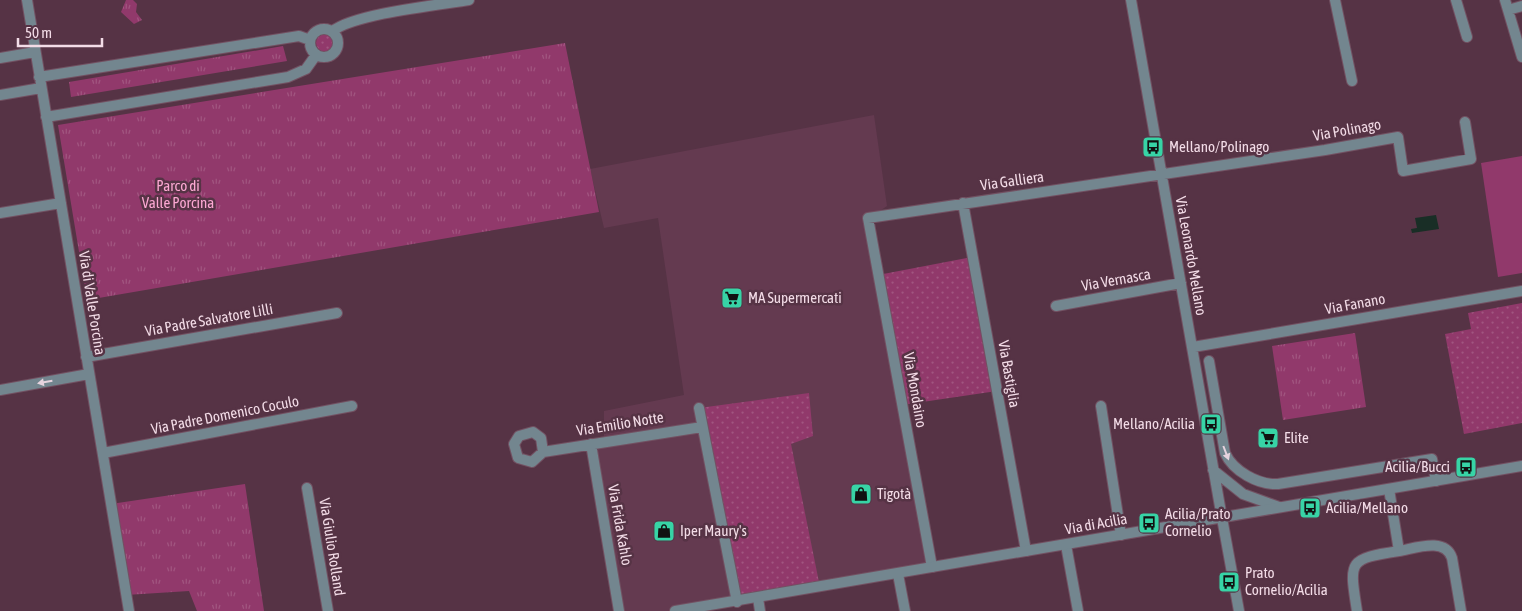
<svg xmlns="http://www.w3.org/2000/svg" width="1522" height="611" font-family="'Asap Condensed',sans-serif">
	<defs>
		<pattern id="grass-dots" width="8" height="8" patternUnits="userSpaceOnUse" patternTransform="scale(1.25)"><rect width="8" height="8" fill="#91396b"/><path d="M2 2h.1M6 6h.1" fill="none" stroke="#a15580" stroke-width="1.8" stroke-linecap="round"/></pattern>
		<pattern id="park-tufts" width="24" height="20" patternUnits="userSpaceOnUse" patternTransform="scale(1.25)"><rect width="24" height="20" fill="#91396b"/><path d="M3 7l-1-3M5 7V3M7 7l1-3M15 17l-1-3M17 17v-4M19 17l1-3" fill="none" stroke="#a15580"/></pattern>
	</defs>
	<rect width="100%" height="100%" fill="#563345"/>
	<path fill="#643a50" d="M874,115L887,206L868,219L932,567L671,611H619L591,444L604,441V411L684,395L658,218L604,228L590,169Z"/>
	<path fill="url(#grass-dots)" d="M316 43a9 9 0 1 1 18 0a9 9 0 1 1-18 0Z
		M972,257L997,391L902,405L878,275Z
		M1522,303V423L1464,434L1445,334L1471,329L1468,313Z
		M809,393L813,436L791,444L820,587L738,604L699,408Z"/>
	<path fill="url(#park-tufts)" d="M126,0H133L137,4L136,12L142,20L134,24L121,12Z
		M565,43L599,212L87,300L58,125Z
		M283,46L287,61L71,97L69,82Z
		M1355,333L1366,407L1283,420L1272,346Z
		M245,484L264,611H197L189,591L126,595L111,504Z"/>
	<path fill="#91396b" d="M1522,156V273L1498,277L1481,163Z"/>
	<path fill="#192e26" d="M1436,215L1439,229L1412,233L1411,229L1417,228L1415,218Z"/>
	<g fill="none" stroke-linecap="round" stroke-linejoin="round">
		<g stroke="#725162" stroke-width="12">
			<path id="minor" d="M27,0L129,611
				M1131,0L1222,518
				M1335,0L1352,81
				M1456,0L1467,37
				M1505,0L1522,57
				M1508,10L1522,6
				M310 43a14 14 0 1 1 28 0a14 14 0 1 1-28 0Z
				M333,31C354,14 438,5 469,0
				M0,58L35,52
				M39,77L299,36L310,40
				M0,95L41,88
				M46,117L288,77L306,69L316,55
				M963,203L1026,551
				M0,213L61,203
				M1056,306L1181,283
				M1193,347L1522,291
				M86,357L337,313
				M1209,361L1225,453C1233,471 1258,485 1278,484L1432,459L1436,481
				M0,390L89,374
				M1101,406L1121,535
				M699,408L737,602
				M591,444L619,611
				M543,452L541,438L533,432L519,436L514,444L518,458L532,462L543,452L702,427
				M103,453L352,406
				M1213,470L1243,494L1279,507
				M307,488L328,611
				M1066,545L1078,611
				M1399,551C1416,548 1445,537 1452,558L1461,611
				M932,567L868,218L1325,150L1398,137L1403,171L1471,159L1465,122
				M898,574L905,611
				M758,598L760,611
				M1357,611C1349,560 1348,559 1399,551L1389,489"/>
		</g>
		<g stroke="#725162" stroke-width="12">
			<path id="tertiary" d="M1222,518L1239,611
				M675,611L1522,466"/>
		</g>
		<use href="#minor" stroke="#73868f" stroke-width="10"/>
		<use href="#tertiary" stroke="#73868f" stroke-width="10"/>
	</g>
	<defs><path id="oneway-solid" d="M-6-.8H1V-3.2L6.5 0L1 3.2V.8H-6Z" transform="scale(1.25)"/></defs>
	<g fill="#e6d3de">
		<use href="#oneway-solid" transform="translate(45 382) rotate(170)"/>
		<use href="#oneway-solid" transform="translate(1226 453) rotate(69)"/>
	</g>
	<defs>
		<g id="bus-square" transform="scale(1.125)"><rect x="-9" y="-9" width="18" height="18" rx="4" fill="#37d4a6" stroke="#563345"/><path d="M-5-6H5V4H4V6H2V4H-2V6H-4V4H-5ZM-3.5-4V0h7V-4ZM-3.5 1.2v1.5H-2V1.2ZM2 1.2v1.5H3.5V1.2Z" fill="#111"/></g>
		<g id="supermarket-square" transform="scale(1.125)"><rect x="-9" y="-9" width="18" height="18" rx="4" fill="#37d4a6" stroke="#563345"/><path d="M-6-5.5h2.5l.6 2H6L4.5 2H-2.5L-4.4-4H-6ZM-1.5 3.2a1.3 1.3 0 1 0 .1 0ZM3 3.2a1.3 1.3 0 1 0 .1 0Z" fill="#111"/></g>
		<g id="shop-square" transform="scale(1.125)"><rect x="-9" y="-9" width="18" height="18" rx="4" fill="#37d4a6" stroke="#563345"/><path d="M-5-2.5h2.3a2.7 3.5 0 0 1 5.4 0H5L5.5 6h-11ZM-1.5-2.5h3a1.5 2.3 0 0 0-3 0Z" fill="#111"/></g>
	</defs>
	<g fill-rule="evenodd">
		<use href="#bus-square" x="1153" y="147"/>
		<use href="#supermarket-square" x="732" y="298"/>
		<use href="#bus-square" x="1211" y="424"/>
		<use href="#supermarket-square" x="1268" y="438"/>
		<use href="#bus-square" x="1466" y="467"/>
		<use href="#shop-square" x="861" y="494"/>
		<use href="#bus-square" x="1310" y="508"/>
		<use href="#bus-square" x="1149" y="523"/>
		<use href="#shop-square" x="664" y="531"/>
		<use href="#bus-square" x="1229" y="582"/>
	</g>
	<g text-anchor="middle" stroke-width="5" stroke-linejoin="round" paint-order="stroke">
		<g font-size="15" fill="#f3dce7" stroke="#563345">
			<text transform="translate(1347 130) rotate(-10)" y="5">Via Polinago</text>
			<text transform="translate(1012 181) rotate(-8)" y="5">Via Galliera</text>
			<text transform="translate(1191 256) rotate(80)" y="5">Via Leonardo Mellano</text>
			<text transform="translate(1116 280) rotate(-10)" y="5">Via Vernasca</text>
			<text transform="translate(92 303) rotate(81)" y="5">Via di Valle Porcina</text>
			<text transform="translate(1355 304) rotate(-10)" y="5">Via Fanano</text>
			<text transform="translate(209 320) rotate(-10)" y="5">Via Padre Salvatore Lilli</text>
			<text transform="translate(1009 374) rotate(80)" y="5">Via Bastiglia</text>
			<text transform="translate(915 390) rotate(80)" y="5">Via Mondaino</text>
			<text transform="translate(225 415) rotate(-11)" y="5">Via Padre Domenico Coculo</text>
			<text transform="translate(620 424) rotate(-9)" y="5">Via Emilio Notte</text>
			<text transform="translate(1096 524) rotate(-10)" y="5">Via di Acilia</text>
			<text transform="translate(620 525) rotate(80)" y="5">Via Frida Kahlo</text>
			<text transform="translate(332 547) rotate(81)" y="5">Via Giulio Rolland</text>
		</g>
		<g font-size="15" fill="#f3dce7" stroke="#563345" text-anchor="start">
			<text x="1169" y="152">Mellano/Polinago</text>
			<text x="748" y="303">MA Supermercati</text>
			<text x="1195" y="429" text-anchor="end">Mellano/Acilia</text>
			<text x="1284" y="443">Elite</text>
			<text x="1450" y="472" text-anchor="end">Acilia/Bucci</text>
			<text x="877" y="499">Tigotà</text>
			<text x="1326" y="513">Acilia/Mellano</text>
			<text x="1165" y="519">Acilia/Prato<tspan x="1165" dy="17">Cornelio</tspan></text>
			<text x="680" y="536">Iper Maury's</text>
			<text x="1245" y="578">Prato<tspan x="1245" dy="17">Cornelio/Acilia</tspan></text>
		</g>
		<g font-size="15" fill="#fda8d3" stroke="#563345">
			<text x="178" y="191">Parco di<tspan x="178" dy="17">Valle Porcina</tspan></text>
		</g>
	</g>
	<path d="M18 38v8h84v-8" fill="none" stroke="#f3dce7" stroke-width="2.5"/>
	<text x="25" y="38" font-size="15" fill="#f3dce7" stroke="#563345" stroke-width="4" paint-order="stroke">50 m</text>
</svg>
